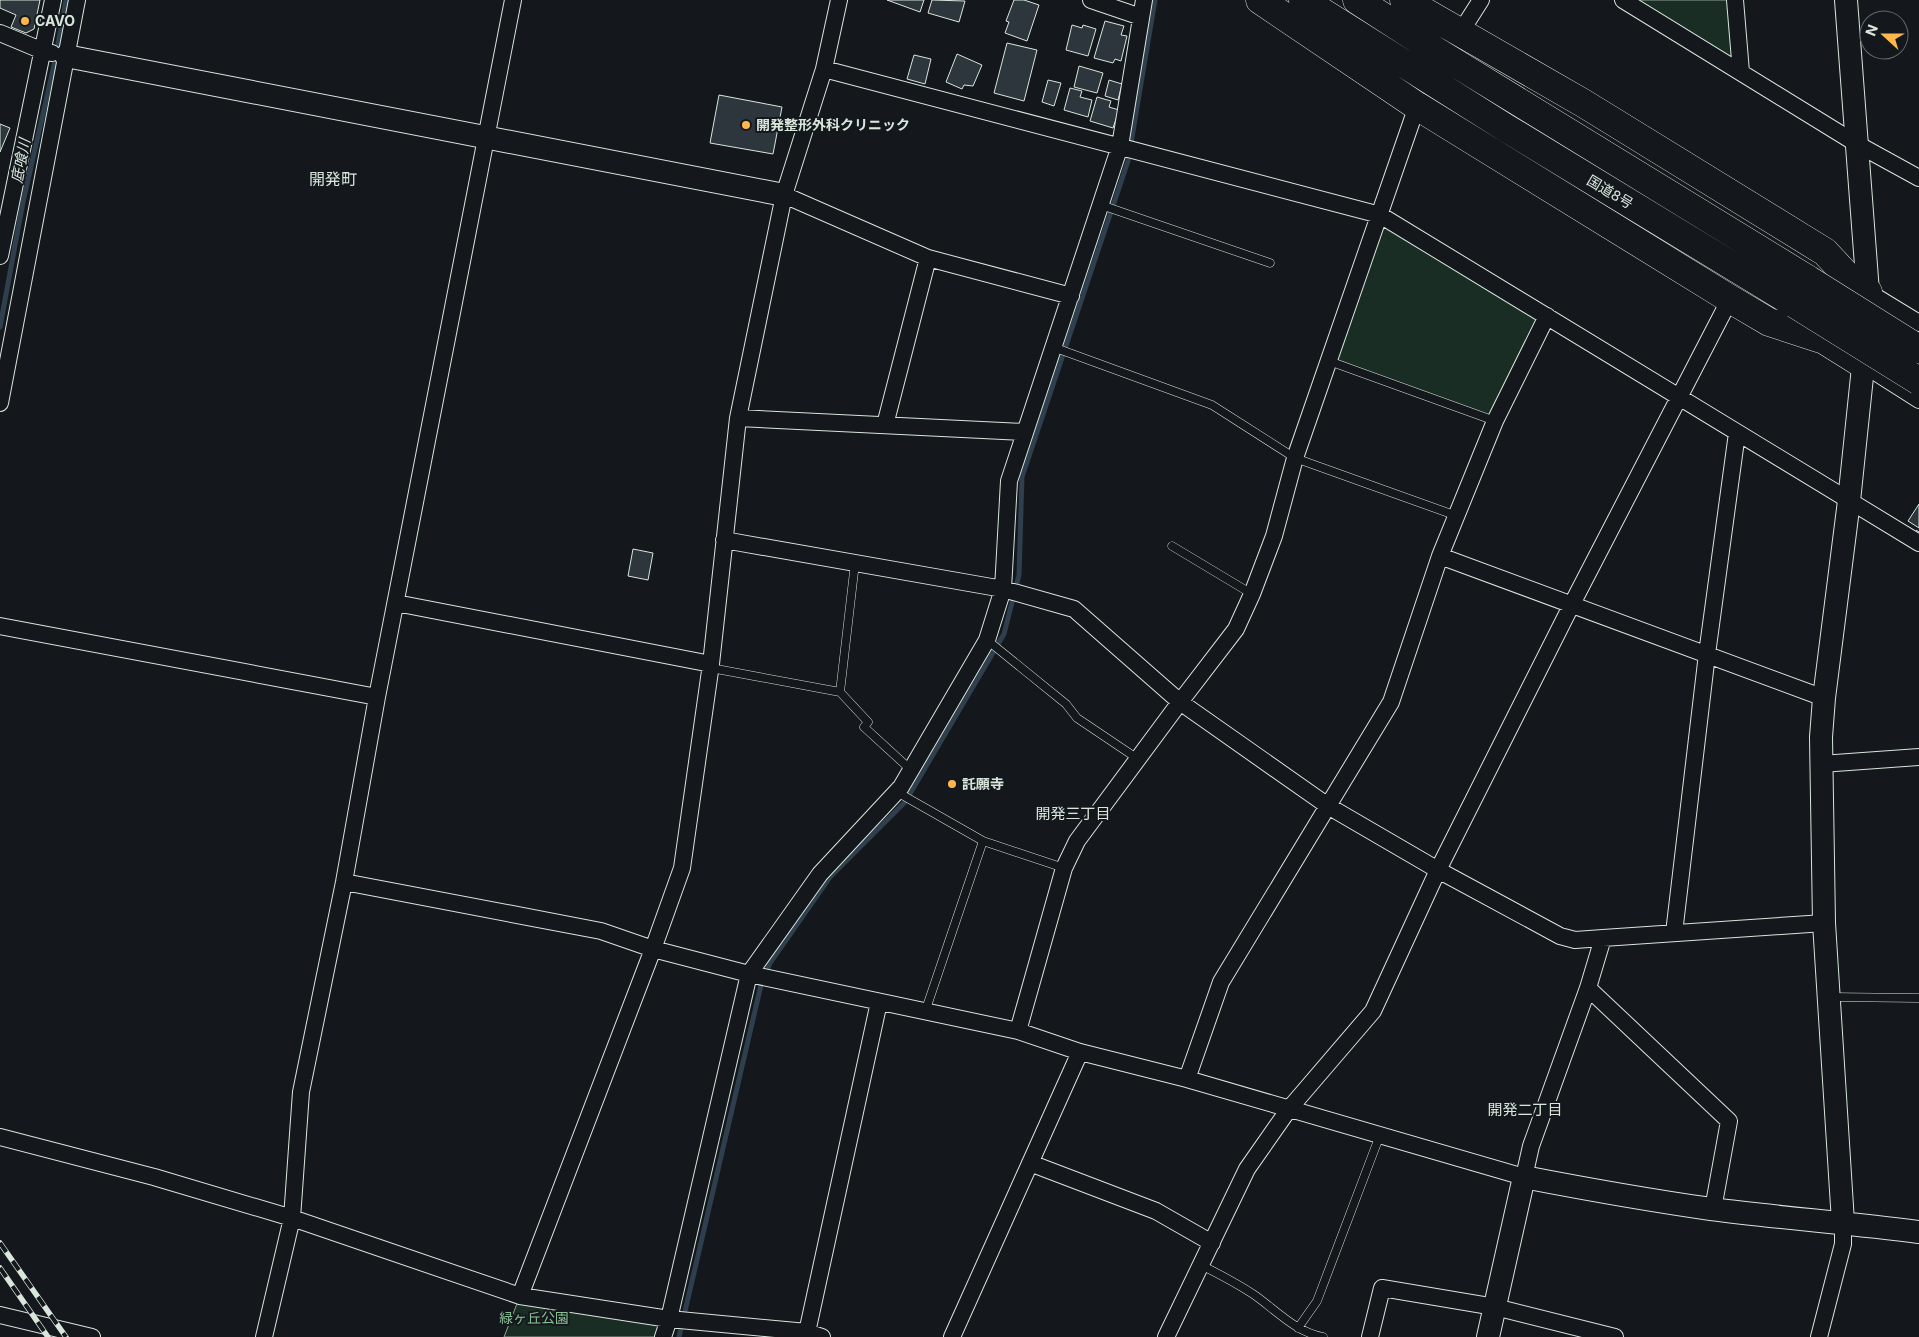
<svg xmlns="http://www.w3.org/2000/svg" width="1919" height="1337" font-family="Inter,'Noto Sans JP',sans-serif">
	<rect width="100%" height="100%" fill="#14181c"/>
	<path fill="#1a2d24" stroke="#939e99" d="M1623,0H1735L1741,72Z
		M1378,221L1547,316L1495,421L1330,357Z
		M520,1296L669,1319L663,1337H504Z"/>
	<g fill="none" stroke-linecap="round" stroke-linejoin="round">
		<path stroke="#2f3f4d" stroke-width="5" d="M0,327L23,202L55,61L66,0
			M679,1337L761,985L770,963L830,877L905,802L1004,634L1019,575L1022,477L1128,161L1155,0"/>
	</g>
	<path fill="#2c363c" stroke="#d8e6dc" d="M0,0H40L34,29L26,33L11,27L16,15L0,8Z
		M887,0H924L920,12Z
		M932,0L965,1L959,22L928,13Z
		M1014,0H1024L1039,5L1027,41L1005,33L1009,22L1006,21Z
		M1105,21L1124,26L1121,35L1127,36L1121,61L1115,59L1113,63L1094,58Z
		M1072,25L1082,28L1083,25L1096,29L1088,56L1066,50Z
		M1007,43L1037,50L1024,101L994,93Z
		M957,54L982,65L973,86L964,85L962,89L946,82Z
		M914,55L931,59L925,84L907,79Z
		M1079,66L1103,73L1097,93L1074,87Z
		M1048,80L1061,83L1054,106L1042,102Z
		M1109,80L1122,84L1118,100L1105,96Z
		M1070,88L1082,91L1080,97L1092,100L1088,117L1064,110Z
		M719,95L782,107L773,154L710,143Z
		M1097,97L1111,101L1109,107L1119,110L1113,128L1090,121Z
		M0,124L10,128L0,152Z
		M1919,504V528L1908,521Z
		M633,549L653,553L648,580L628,576Z"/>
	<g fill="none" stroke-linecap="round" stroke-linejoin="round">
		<g stroke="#d8e6dc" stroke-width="9">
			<path id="lane" d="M1101,205L1270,263
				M1053,347L1212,405L1295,458L1457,516
				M1329,361L1495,421
				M1172,546L1252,594
				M987,640L1066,704L1077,718L1138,759
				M711,668L840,692L868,722L864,727L911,770
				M840,692L855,563
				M897,792L983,841L1064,868
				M1830,997L1919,998
				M925,1012L983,841
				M1201,1265C1219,1274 1236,1283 1253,1294C1275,1309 1295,1332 1323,1337
				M1298,1328L1317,1301L1380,1135"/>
		</g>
		<g stroke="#d8e6dc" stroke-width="18">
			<path id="street" d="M1091,0L1141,17
				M1623,0L1857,144L1919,178
				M1735,0L1741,72
				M0,33L43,51L52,53
				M1460,33L1481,0
				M824,69L1380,215L1919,543
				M784,195L928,258L1071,296
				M0,256L53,0
				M1868,292L1919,323
				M1864,365L1919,400
				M0,403L77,0
				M738,418L1025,432
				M885,425L928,258
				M724,540L1003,589L1074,609L1180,702L1328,806L1438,870L1560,936L1575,940L1603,938L1824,923
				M1440,556L1824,698
				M396,603L711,664
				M0,626L377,697
				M1821,764L1919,757
				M344,882L601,931L653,949L749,974L1018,1031L1080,1052L1187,1079L1524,1177L1531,1146L1588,988L1603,938
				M1674,933L1707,654L1737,433
				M1588,988L1729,1121L1713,1209
				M1018,1031L1064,868L1077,841L1180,702L1236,629L1252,594L1274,536L1295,458L1417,106
				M1187,1079L1221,982L1391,702L1440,556L1495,421L1547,316
				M0,1137L154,1177L292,1218L520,1296L669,1319L807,1332L822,1337
				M1030,1163L1156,1211L1212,1243
				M520,1296L653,949L682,868L711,664L738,418L784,195L824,69L839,0
				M0,1315L92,1337
				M264,1337L292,1218L301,1092L344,882L377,697L513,0
				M663,1337L669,1319L749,974L820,874L901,787L987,640L1003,589L1009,481L1120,146L1144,0
				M806,1337L879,1002
				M952,1337L1080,1052
				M1166,1337L1247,1169L1289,1109L1373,1011L1438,870L1572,604L1730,299
				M1370,1337L1382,1288L1495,1307L1615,1337
				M1819,1337L1843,1244V1222"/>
		</g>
		<g stroke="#d8e6dc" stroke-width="24">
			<path id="secondary" d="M1846,0L1868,292L1867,304
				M66,56L784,195
				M1843,1222L1824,923L1821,737L1824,698L1849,501L1865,348
				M1488,1337L1524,1177C1586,1189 1648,1200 1711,1209C1780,1218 1850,1223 1919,1232"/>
		</g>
		<g stroke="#d8e6dc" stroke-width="29">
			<path id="highway" d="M1260,0L1417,106L1730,299L1769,322L1824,340L1864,365
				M1303,0L1506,128L1795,304
				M1357,0L1439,53L1809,280
				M1404,0L1583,103L1825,252L1851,280L1868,292"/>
		</g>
		<use href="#lane" stroke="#14181c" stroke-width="8"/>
		<use href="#street" stroke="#14181c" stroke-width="16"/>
		<use href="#secondary" stroke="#14181c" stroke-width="22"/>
		<use href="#highway" stroke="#14181c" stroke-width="28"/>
		<g stroke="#d8e6dc" stroke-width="5.5">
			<path id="rail" d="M0,1243L66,1337
				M0,1268L48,1337"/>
		</g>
		<use href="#rail" stroke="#14181c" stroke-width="4" stroke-dasharray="11" stroke-linecap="butt"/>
		<g stroke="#d8e6dc" stroke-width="29" stroke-linecap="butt">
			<path id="highway-bridge" d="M1809,280L1919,349
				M1795,304L1919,381"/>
		</g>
		<use href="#highway-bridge" stroke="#14181c" stroke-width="28"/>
		<path stroke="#d8e6dc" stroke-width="1" stroke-dasharray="6 2.5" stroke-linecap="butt" d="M1916,530L1919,532"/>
	</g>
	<g fill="#ffb74d" stroke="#14181c" stroke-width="2">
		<circle cx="25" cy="21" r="5"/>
		<circle cx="746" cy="125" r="5"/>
		<circle cx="952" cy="784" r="5"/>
	</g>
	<g text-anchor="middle" stroke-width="4" stroke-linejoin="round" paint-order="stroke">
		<g font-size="14" font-weight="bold" fill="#d8e6dc" stroke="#14181c" text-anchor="start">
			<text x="35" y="26">CAVO</text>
			<text x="756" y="130">開発整形外科クリニック</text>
			<text x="962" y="789">託願寺</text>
		</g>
		<g font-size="14" fill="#d8e6dc" stroke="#14181c">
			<text transform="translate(1610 192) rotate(31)" y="5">国道8号</text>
		</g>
		<g font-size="14" fill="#8ac095" stroke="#14181c">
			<text x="534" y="1323">緑ヶ丘公園</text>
		</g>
		<g font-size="15" font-style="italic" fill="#d8e6dc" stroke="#14181c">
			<text transform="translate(21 161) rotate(-79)" y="5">底喰川</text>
		</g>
		<g font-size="15" fill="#d8e6dc" stroke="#14181c">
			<text x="1073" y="819">開発三丁目</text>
			<text x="1525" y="1115">開発二丁目</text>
		</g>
		<g font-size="16" fill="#d8e6dc" stroke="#14181c">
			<text x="333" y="185">開発町</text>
		</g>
	</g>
	<g transform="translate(1884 35) rotate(291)"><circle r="24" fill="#14181c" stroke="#626a69"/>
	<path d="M0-4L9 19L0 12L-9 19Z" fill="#ffb74d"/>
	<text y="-8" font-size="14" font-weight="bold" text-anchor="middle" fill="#d8e6dc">N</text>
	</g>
</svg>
